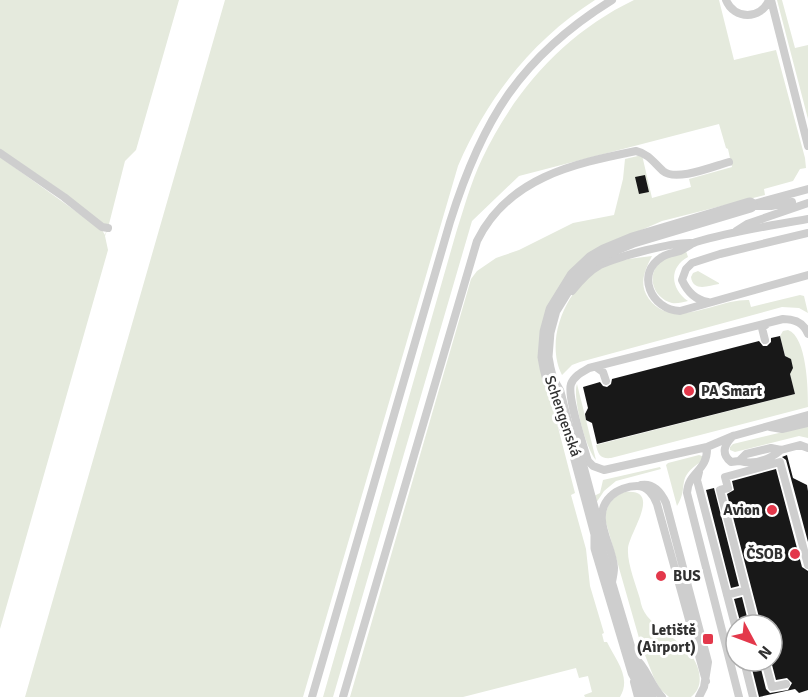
<svg xmlns="http://www.w3.org/2000/svg" width="808" height="697" font-family="Signika,sans-serif">
	<rect width="100%" height="100%" fill="#fff"/>
	<path fill="#e5eadd" d="M0,0H179L136,150L125,161L108,228L105,236L108,250L0,629V157L102,230L105,235L108,225H105L67,195L0,149Z
		M225,0H595C532,40 487,98 458,166L303,697H25Z
		M634,0H719L734,60L776,50L805,158L806,168L800,169L793,181L764,189L765,195L662,221L621,239L561,287L545,377L575,493L571,495L586,549L590,586L604,633L602,634L604,642H607C615,659 632,677 620,697H585L584,695L592,692L588,676L579,678L576,668L463,697H350L471,279L477,271L496,258L519,250L573,223L614,215L623,179L625,159L642,155L652,198L691,187L689,179L732,167L728,149L726,148L719,124L519,176L472,221L333,697H323L456,233C464,208 471,182 482,159C514,91 565,33 634,0Z
		M777,0H782L795,48L808,45V119Z
		M686,251L688,257C668,268 671,289 688,301C682,302 675,305 669,302C655,297 647,279 657,266C663,257 676,254 686,251Z
		M652,256C645,270 638,284 649,299C673,331 716,299 749,300L751,307L800,295L804,296L808,313L799,308L782,307L580,362L572,365L562,375C543,338 569,282 606,265C621,259 636,258 652,256Z
		M698,271L719,283V284C708,286 693,292 691,277L693,273Z
		M788,330C807,337 808,389 808,407L611,458C600,459 598,454 596,445L795,394L780,336L783,331Z
		M577,384L596,460C586,450 572,397 577,384Z
		M808,426V438L799,436L735,452L730,450V447L733,444Z
		M699,455L702,456V461C674,479 690,485 677,506L666,465L668,463Z
		M660,467L661,469L616,481L604,491L596,503L592,497L600,493L603,480Z
		M625,492C664,488 628,534 628,549C627,563 636,585 640,599C641,605 643,611 647,616C663,636 693,644 699,672C701,683 699,690 691,697H669L660,689L654,678L641,645L605,519C606,505 613,496 625,492Z"/>
	<path fill="#181818" d="M645,175L649,192L639,194L635,177Z
		M780,336L785,356L791,359L793,368L790,374L795,394L597,444L592,423L586,420L585,414L588,408L583,387L600,382L603,386L607,387L611,384L612,379L759,341L763,346H767L771,342V338Z
		M787,455L793,478L807,485L808,491V542L786,460L782,457Z
		M776,469L802,567L808,571V690L799,693L795,689L759,697L750,661H759L766,689L770,693L788,690L792,683L787,678L776,680L771,661L772,625H761L727,494L734,490L732,481Z
		M714,488L739,586L731,588L706,490Z
		M742,597L749,625H741L734,599Z"/>
	<g fill="none" stroke-linecap="round" stroke-linejoin="round">
		<path stroke="#cecece" stroke-width="8" d="M726,0C734,20 761,20 769,0
			M771,0L808,146
			M0,153L64,197L102,227L108,228
			M750,205L808,189
			M755,206H771L792,202
			M808,219C770,226 732,231 696,242C690,244 685,249 680,251C674,253 668,253 662,257C635,273 651,310 680,311L808,275
			M736,231L747,224L808,203
			M572,291C580,281 589,271 600,265C619,256 673,242 692,243
			M708,302C695,300 687,291 682,280L686,269L692,263L720,254L808,233
			M765,340L762,328L768,323
			M596,367L603,372L606,381
			M770,427L782,429L808,423
			M733,436C725,444 720,453 731,462L739,461L746,454L771,448L781,450L800,445L808,448
			M707,447L733,436L808,415
			M739,461C754,465 769,460 781,450
			M699,472L697,480L736,629
			M641,485C654,483 661,492 666,503L708,662L704,687L699,697
			M612,582C613,577 614,572 614,568C613,544 589,517 611,496C617,490 628,486 637,486C647,486 654,495 657,504L706,681
			M727,595L746,590
			M755,625L720,490L728,488L725,477L780,462L808,565
			M634,657C647,667 650,685 662,697
			M744,661L753,697
			M765,661L772,687L786,684
			M634,682L638,697
			M312,697L450,222C482,120 520,57 612,0
			M343,697L477,241C508,178 572,164 636,151C649,154 654,163 663,171C676,182 714,166 729,162
			M739,697L687,493C688,471 708,472 707,447L604,470L593,466L588,461L586,455C582,441 567,396 571,384C574,376 582,372 589,368L783,319C795,319 804,323 808,334"/>
		<path stroke="#cecece" stroke-width="15" d="M649,697L635,672L598,548V534L575,448L565,424L557,392L550,380L547,368L545,357L547,332L553,310L574,276L592,259L604,252L633,240L750,205"/>
	</g>
	<g fill="#e3384b" stroke="#fff" stroke-width="2">
		<circle cx="689" cy="391" r="6"/>
		<circle cx="772" cy="510" r="6"/>
		<circle cx="795" cy="554" r="6"/>
		<circle cx="661" cy="576" r="6"/>
		<rect x="702" y="633" width="12" height="12" rx="3"/>
	</g>
	<g text-anchor="middle" stroke-width="6" stroke-linejoin="round" paint-order="stroke">
		<g font-size="15" font-weight="bold" fill="#313131" stroke="#fff" text-anchor="end">
			<text x="701" y="396" text-anchor="start">PA Smart</text>
			<text x="760" y="515">Avion</text>
			<text x="783" y="559">ČSOB</text>
			<text x="673" y="581" text-anchor="start">BUS</text>
			<text x="696" y="635">Letiště<tspan x="696" dy="17">(Airport)</tspan></text>
		</g>
		<g font-size="15" fill="#313131" stroke="#fff">
			<text transform="translate(563 416) rotate(71)" y="5">Schengenská</text>
		</g>
	</g>
	<g transform="translate(754 643) rotate(131)"><circle r="28" fill="#ffffff" stroke="#adadad" stroke-width="1.5"/>
	<path d="M0-4.5L10 22L0 15L-10 22Z" fill="#e3384b"/>
	<text y="-9" font-size="16" font-weight="bold" text-anchor="middle" fill="#313131">N</text>
	</g>
</svg>
